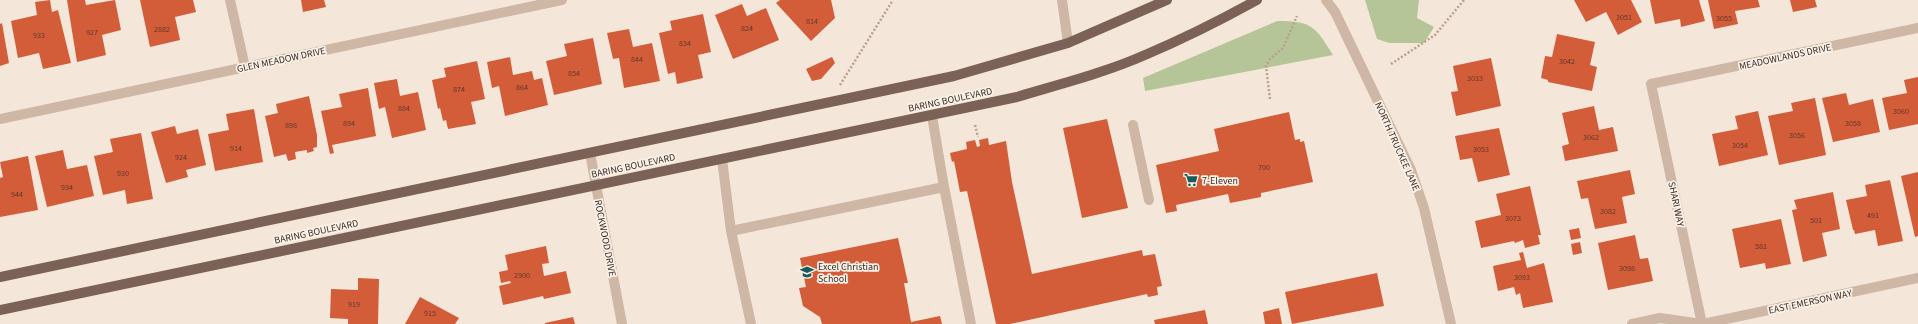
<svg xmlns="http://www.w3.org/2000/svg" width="1918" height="324" font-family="'Source Sans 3',sans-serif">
	<rect width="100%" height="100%" fill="#f4e7da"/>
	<path fill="#b6c598" d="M1365,0H1419L1417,18L1434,27L1424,43H1389L1377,39Z
		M1277,21C1312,21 1315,26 1333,55L1145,91L1143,78Z"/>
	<path fill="#d35c39" d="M50,0L52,12L58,10L71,63L43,69L39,53L18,58L11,21L37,15L35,2Z
		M67,0H85L86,5L115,0L121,30L102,35L106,55L77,62Z
		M140,0H193L196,12L175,17L180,40L150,47Z
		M301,0H324L326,7L303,12Z
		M780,0H831L835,18L811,41L776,3Z
		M1574,0H1631L1642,22L1618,35L1606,12L1586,22Z
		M1650,0H1699L1705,21L1681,27L1680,19L1655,24Z
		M1708,0H1758L1760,7L1735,11L1738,24L1714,29Z
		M1790,0H1815L1817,7L1793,12Z
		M742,4L747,16L766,8L779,40L733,59L715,15Z
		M703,14L711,52L698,55L703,78L677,84L675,72L668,74L659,33L672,30L670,21Z
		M2,23L9,63L0,66V24Z
		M629,29L633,47L652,43L660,81L624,88L619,58L613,59L607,33Z
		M1557,34L1595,42L1590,65L1597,67L1592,91L1548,82V80L1541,78L1545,56L1552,57Z
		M593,38L602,84L554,95L546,61L567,56L564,44Z
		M510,57L513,75L532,71L534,80L542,78L548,105L505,116L499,86L492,88L487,62Z
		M832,57L835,63L821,79L812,81L806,69Z
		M1491,58L1501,106L1456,116L1451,92L1458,91L1453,66Z
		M477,61L485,99L471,102L476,124L448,129L446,120L443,121L440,108L438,109L432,80L446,77L444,68Z
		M1918,77V124L1889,130L1882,98L1907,93L1904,80Z
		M397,79L400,96L418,92L426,130L392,138L385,107L379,109L374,83Z
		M368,88L376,136L332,145L334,153L330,154L321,111L342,107L339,94Z
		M1846,93L1849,105L1873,99L1880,132L1833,142L1822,98Z
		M309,96L317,135V147L313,148L314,151L307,153V150L295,152L296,159L288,161L286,154L274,157L265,116L278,113L276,104Z
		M1815,98L1826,155L1779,165L1768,116L1793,111L1791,103Z
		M1594,106L1599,130L1613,127L1618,151L1565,161L1562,146L1569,144L1562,113Z
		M254,109L263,162L215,171L208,134L229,130L226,114Z
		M1758,111L1768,155L1719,166L1712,134L1738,129L1735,116Z
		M1289,112L1295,140L1300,139V142L1304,141L1313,182L1261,193V197L1230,203L1228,194L1176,205L1177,211L1166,213L1156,165L1219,151L1214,129Z
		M1107,119L1128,208L1082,218L1063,128Z
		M175,126L177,134L198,129L206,165L186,170L188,177L166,183L151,132Z
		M1499,128L1510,175L1478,182L1472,158L1460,160L1455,136Z
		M141,133L153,199L127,204L125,190L103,195L94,156L113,152L110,139Z
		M988,138L989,145L1006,141L1012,182L1032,274L1142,250L1143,256L1155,254L1162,286L1157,287L1158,295L1148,297L1147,294L1010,324H996L967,191L960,192L954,161L952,162L950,153L967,149L966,142L975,140L977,147L980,146L979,140Z
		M63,150L67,169L87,165L94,196L47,207L35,156Z
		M28,156L38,210L0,217V178L3,177L0,162Z
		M1630,170L1635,194L1622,197L1627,223L1595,229L1588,198L1581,199L1577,181Z
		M1918,172V236L1915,237L1901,176Z
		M1890,180L1903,241L1878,246L1875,230L1855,234L1854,230H1853L1846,200L1867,196L1865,185Z
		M1530,186L1541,235H1538L1540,244L1525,248L1523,240L1515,243L1514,241L1481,248L1475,221L1501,215L1496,194Z
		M1833,192L1840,229L1822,233L1827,256L1803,262L1792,210L1797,209L1794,200Z
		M1781,219L1791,264L1766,269L1765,263L1740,268L1732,229Z
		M1579,228L1581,238L1571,240L1569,230Z
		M1635,235L1640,259L1648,258L1653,281L1608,290L1598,243Z
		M898,238L908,283H904L911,322L940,316L942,324H822L820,317L803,306L799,288L806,287L800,258Z
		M1580,242L1582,253L1573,255L1571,244Z
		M546,246L549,263L542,264L544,276L566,271L571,293L544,299L543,296L503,305L499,286L511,283L510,281L501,283L499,272L508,270L505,255Z
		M1523,252L1527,268L1544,263L1553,302L1523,308L1520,293L1516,295L1514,287L1498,291L1493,266L1521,260L1519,253Z
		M1377,273L1384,306L1292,324L1285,292Z
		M358,278L379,279L378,324H348V319L330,318L331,289L358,290Z
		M420,297L459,318L455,324H405Z
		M1279,308L1282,324H1265L1263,312Z
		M1205,310L1208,324H1155L1154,320Z
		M573,317L575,324H545V323Z"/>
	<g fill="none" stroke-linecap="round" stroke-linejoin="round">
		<path stroke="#baa08e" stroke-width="2.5" stroke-dasharray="2 2" stroke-linecap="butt" d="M1391,64L1435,35L1464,0
			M840,85L893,0
			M1270,99L1266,66L1270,59L1283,48L1297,16
			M975,125L978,137"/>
		<path stroke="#ceb7a4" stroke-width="10" d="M230,0L245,67
			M1062,0L1068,43
			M1326,0L1335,12L1411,170L1424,208L1451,324
			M0,119L562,0
			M1133,125L1149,200
			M590,153L622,324
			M722,159L731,231L751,324
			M944,187L971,324
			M731,231L944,187L932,116
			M1632,324L1660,318L1702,324
			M1702,324L1651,84L1918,28
			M1703,324L1918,278"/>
		<path stroke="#7c6256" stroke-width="10" d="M0,277L954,76L1068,43L1167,0
			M0,310L1017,97C1060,84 1104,73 1145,55C1183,39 1221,20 1257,0"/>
	</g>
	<defs>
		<g id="supermarket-bare" transform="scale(1.08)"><path d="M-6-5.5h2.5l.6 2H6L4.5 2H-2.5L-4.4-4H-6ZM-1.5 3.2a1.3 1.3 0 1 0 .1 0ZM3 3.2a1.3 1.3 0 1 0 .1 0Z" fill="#185b5e" stroke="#fbf1e7" stroke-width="2.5" paint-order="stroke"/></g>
		<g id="school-bare" transform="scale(1.08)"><path d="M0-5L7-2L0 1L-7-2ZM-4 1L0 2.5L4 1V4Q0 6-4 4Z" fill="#185b5e" stroke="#fbf1e7" stroke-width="2.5" paint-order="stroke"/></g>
	</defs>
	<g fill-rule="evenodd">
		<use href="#supermarket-bare" x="1191" y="180"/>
		<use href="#school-bare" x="807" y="272"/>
	</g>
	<g text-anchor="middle" stroke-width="3.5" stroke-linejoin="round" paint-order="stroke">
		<g font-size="8" fill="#5f382c">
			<text x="1624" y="20">3051</text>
			<text x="1724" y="21">3055</text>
			<text x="812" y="24">814</text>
			<text x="747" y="31">824</text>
			<text x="162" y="32">2882</text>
			<text x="92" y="35">927</text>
			<text x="39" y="38">933</text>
			<text x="685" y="46">834</text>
			<text x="637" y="62">844</text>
			<text x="1567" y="64">3042</text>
			<text x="574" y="76">854</text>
			<text x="1475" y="81">3033</text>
			<text x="522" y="90">864</text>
			<text x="459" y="92">874</text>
			<text x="404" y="111">884</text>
			<text x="1901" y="114">3060</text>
			<text x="349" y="126">894</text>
			<text x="1853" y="126">3058</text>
			<text x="291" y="128">898</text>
			<text x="1797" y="138">3056</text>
			<text x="1591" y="140">3062</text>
			<text x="1740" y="148">3054</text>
			<text x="236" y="151">914</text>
			<text x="1481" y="152">3053</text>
			<text x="181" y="160">924</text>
			<text x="1264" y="170">700</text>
			<text x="123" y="176">930</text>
			<text x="67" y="190">934</text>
			<text x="17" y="197">944</text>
			<text x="1608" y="214">3082</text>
			<text x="1873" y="218">491</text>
			<text x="1513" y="221">3073</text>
			<text x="1816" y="223">501</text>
			<text x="1761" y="249">581</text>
			<text x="1627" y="271">3098</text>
			<text x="522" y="278">2900</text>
			<text x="1522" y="280">3093</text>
			<text x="354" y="307">919</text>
			<text x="430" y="316">915</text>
		</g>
		<g font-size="10" fill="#382c27" stroke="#fbf1e7">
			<text transform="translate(1785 56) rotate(-12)" y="4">MEADOWLANDS DRIVE</text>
			<text transform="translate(281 59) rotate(-12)" y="4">GLEN MEADOW DRIVE</text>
			<text transform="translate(950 99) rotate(-12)" y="4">BARING BOULEVARD</text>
			<text transform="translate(1398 146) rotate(66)" y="4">NORTH TRUCKEE LANE</text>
			<text transform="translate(633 165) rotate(-12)" y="4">BARING BOULEVARD</text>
			<text transform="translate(1677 204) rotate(78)" y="4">SHARI WAY</text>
			<text transform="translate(316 231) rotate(-12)" y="4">BARING BOULEVARD</text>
			<text transform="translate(606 238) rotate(79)" y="4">ROCKWOOD DRIVE</text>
			<text transform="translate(1810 301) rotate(-12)" y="4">EAST EMERSON WAY</text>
		</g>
		<g font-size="10" fill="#382c27" stroke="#fbf1e7" text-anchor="start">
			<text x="1202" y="184">7-Eleven</text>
			<text x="818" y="270">Excel Christian<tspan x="818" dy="12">School</tspan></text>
		</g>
	</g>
</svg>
